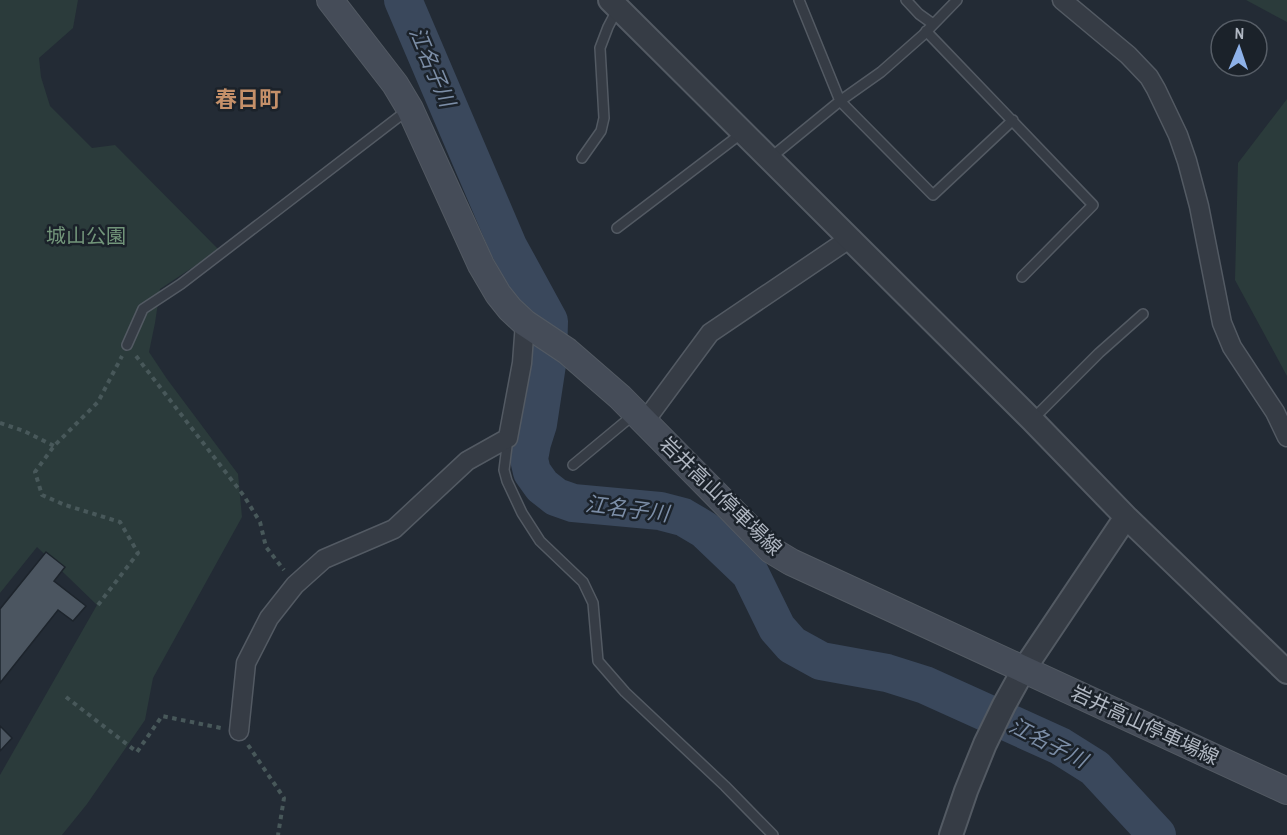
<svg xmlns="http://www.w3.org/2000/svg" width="1287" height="835" font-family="'Archivo Narrow','Noto Sans JP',sans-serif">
	<rect width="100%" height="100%" fill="#232b35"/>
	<path fill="#2b3b3b" d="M0,0H78L73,28L39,58L41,77L50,106L92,148L115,145L219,250L160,289L155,323L149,352L167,379L238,474L242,517L153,678L145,720L87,804L62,835H0V775L97,605L37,547L0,593Z
		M1246,0H1287V22Z
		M1287,99V376L1235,280L1238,163Z"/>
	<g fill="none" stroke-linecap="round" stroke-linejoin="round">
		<path stroke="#3a485c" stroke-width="38" d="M403,0L508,246L549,321L548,358L538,424L532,443L529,459L532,472L542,486L556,497L573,503L660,511L683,517L705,530L750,573L777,628L792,645L821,661L887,673L925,685L1060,746L1095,768L1157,835"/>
	</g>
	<path fill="#4b5560" stroke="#1d242c" stroke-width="1.5" d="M46,552L65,567L54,581L86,606L73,621L58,610L0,683V609Z
		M0,726L12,738L0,751Z"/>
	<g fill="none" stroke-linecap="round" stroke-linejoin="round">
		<g stroke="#535a63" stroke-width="12">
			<path id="service" d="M799,0L840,101L933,195L1013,120
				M906,0L919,14L933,24
				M926,31L1093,205L1022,277
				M582,158L601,131L604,118L600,48L608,27L618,8
				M769,159L840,101L881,72L923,35L957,0
				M617,228L742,133
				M127,345L143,309L181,284L409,109
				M1032,420L1099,353L1143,314
				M508,438L504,470L507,481L522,513L540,541L583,582L593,603L598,661L625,692L725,786L773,835
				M573,465L626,421L631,411"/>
		</g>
		<g stroke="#535a63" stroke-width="21">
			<path id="minor" d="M1062,0L1128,55L1149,77L1156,89L1178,135L1187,161L1199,206L1222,323L1232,347L1275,412L1287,437
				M645,421L710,333L849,239
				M239,731L246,663L269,618L295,585L324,559L394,529L467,461L508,438L522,363L525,323"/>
		</g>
		<g stroke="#535a63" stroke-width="26">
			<path id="tertiary" d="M610,0L1032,420L1126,517L1287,672
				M951,835L966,791L985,744L1004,705L1024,669L1126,517"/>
		</g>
		<g stroke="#535a63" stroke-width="28">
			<path id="secondary" d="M330,0L395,84L410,109L481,265L498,294L510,309L525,323L567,351L620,397L771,550L791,562L1287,791"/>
		</g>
		<path stroke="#48585a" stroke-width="4" stroke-dasharray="4.5 4.5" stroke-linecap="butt" d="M136,356L244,496L260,522L266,547L284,570
			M0,423L24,431L54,446
			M98,605L138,553L120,522L65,505L42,495L35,472L54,446L98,402L122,356
			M66,697L137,752L162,716L221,728
			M248,745L284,798L278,835"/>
		<use href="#service" stroke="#363c45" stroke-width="9"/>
		<use href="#minor" stroke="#363c45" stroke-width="18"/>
		<use href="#tertiary" stroke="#363c45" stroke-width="22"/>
		<use href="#secondary" stroke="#454c58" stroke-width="26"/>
	</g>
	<g text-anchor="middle" stroke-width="5" stroke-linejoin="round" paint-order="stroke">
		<g font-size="20" fill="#72957a" stroke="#1b222a">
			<text x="86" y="243">城山公園</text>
		</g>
		<g font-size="20" fill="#b0b7c2" stroke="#1b222a">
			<text transform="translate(721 496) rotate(44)" y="7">岩井高山停車場線</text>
			<text transform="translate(1145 725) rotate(25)" y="7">岩井高山停車場線</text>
		</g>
		<g font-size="21" font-style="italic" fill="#7c8ea7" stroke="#1b222a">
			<text transform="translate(432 67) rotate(67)" y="7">江名子川</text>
			<text transform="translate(627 509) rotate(7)" y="7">江名子川</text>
			<text transform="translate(1048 743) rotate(27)" y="7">江名子川</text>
		</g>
		<g font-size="22" font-weight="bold" fill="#c59069" stroke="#1b222a">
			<text x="248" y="107">春日町</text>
		</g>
	</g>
	<g transform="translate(1239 48) rotate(2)"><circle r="28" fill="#1b222a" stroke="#575e67" stroke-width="1.5"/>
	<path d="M0-4.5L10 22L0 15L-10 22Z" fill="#8eb2e9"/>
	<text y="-9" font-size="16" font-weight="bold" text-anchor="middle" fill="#b0b7c2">N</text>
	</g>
</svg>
